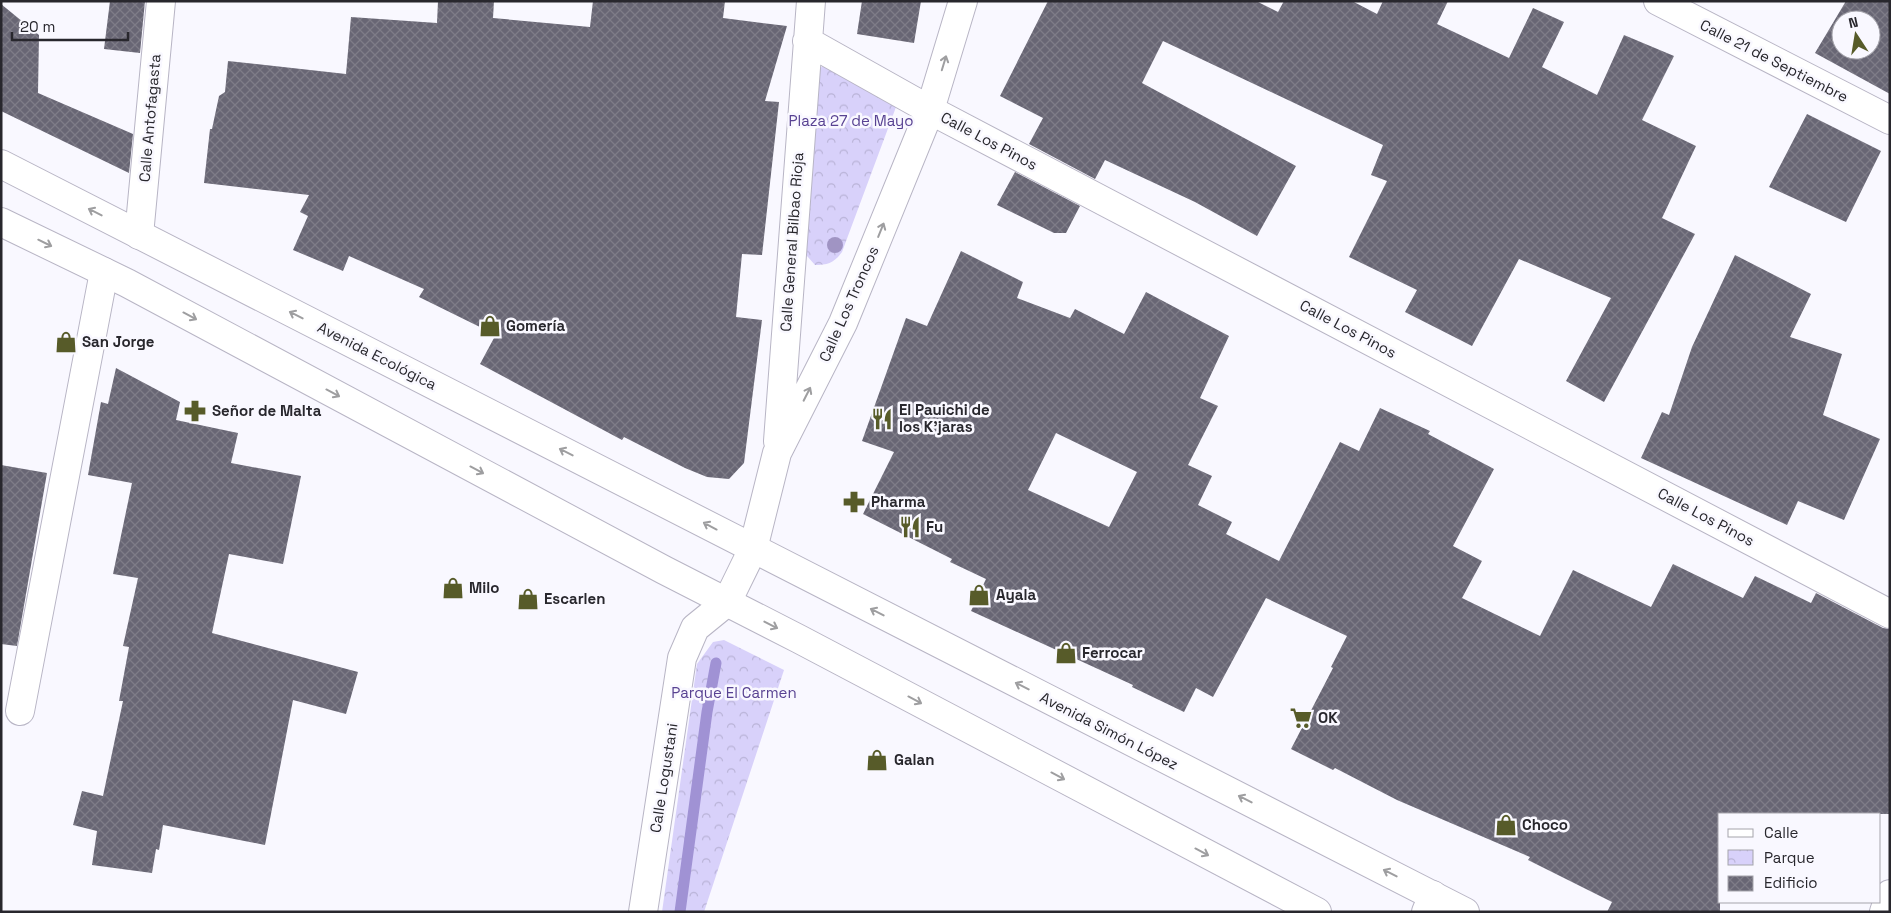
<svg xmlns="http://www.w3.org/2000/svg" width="1891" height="913" font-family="'Space Grotesk',sans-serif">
	<defs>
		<pattern id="park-crowns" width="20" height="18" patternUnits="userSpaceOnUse" patternTransform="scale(1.25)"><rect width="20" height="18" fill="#d8d1fa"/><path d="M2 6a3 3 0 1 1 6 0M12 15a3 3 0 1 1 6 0" fill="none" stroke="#b9b3d7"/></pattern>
		<pattern id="building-cross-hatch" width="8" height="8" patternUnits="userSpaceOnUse" patternTransform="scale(1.25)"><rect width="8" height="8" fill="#686674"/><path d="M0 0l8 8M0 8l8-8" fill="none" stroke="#7e7c87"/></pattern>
	</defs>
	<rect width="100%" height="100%" fill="#f9f8ff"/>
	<path fill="url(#park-crowns)" d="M823,66H830L896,107L842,252C834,263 828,265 815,265L807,256L805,241L819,69Z
		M724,640L784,670L704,912H662L697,664L713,642Z"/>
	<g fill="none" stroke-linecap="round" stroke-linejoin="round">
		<path stroke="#a092d4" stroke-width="11" d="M680,912L707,712L716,663"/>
	</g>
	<path fill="url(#building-cross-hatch)" fill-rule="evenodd" d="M110,1H145L140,53L104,49Z
		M438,1H494L493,18L590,27L593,1H725L723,18L787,26L765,101L779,102L762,255L742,254L736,317L762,320L744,463L729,479L707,477L685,468L624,437L622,440L480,364L494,338L486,334L488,331L419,297L424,289L349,256L343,271L293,250L308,216L300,212L309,195L204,183L210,129H212L219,96L225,92L228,61L346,74L351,17L437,23Z
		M862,1H921L914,43L857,34Z
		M1048,1H1256L1278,12L1284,1H1352L1377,14L1383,1H1448L1437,24L1509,58L1533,8L1564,22L1542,67L1597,95L1624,35L1674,56L1642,120L1696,146L1662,218L1695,234L1604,402L1566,381L1611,298L1519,259L1472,346L1405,312L1417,290L1349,257L1387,181L1371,175L1383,145L1163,41L1142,83L1296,166L1257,236L1195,202L1105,160L1095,179L1029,144L1043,118L1000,96Z
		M1846,1H1890V94L1815,53ZM1841,20H1871V50H1841Z
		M1,4L39,35L38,93L133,134L129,173L1,111Z
		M1807,114L1881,151L1846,222L1769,187Z
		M1015,172L1080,206L1066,233H1054L997,205Z
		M961,251L1023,282L1017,298L1070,318L1075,309L1124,334L1146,292L1229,336L1200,398L1218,406L1188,465L1212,476L1198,505L1232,522L1226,534L1279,561L1340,442L1359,451L1380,408L1430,431L1428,434L1494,469L1453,546L1482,561L1462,598L1540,636L1573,570L1651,607L1673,564L1743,598L1755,576L1811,603L1816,593L1883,628L1890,629V814H1720V912H1607L1612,902L1528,860L1530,857L1397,800L1335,768L1333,770L1291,749L1333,668L1331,667L1347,636L1266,598L1213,697L1196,688L1184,712L1132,687L1133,685L971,611L986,579L950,562L952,559L863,514L894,452L862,441L906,318L927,326ZM1056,433L1137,472L1109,527L1028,490Z
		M1735,255L1811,294L1790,337L1842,354L1823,415L1880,439L1844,520L1798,501L1787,525L1641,458L1662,412L1669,415L1692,347Z
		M116,368L180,402L176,420L238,433L231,463L301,476L283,564L229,554L212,633L358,672L346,714L293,700L265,845L163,825L159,850L156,849L152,873L92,865L97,831L73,825L82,791L103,796L123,701H119L129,647L123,646L138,578L113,574L132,483L88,475L101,402L108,404Z
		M1,465L47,473L17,646L1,644Z"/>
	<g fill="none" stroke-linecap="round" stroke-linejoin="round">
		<g stroke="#b8b5c5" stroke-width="30">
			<path id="minor" d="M1658,1L1890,120
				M807,41L930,110L1890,614
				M139,235L161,1
				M778,441L811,1
				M20,711L104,272
				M643,912L682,658L695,628L727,602L753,549L777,453L843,323L930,110L963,1
				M1426,912L1433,895
				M1884,912L1890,894"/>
		</g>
		<g stroke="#b8b5c5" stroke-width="30">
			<path id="major" d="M1,164L1465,912
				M1,222L127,283L664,570L799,639L1317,912"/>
		</g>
		<use href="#minor" stroke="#fff" stroke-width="28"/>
		<use href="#major" stroke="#fff" stroke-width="28"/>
	</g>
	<circle fill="#a094c3" cx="835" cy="245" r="8"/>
	<defs><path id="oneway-shaft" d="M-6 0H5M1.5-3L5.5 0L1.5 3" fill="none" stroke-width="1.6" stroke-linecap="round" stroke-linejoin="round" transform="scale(1.25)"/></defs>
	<g stroke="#9e9ea0">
		<use href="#oneway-shaft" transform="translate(944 63) rotate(-73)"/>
		<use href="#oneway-shaft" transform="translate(95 212) rotate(-153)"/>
		<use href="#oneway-shaft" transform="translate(881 230) rotate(-68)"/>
		<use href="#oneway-shaft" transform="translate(45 243) rotate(26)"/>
		<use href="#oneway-shaft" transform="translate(296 315) rotate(-153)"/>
		<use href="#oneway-shaft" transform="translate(190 316) rotate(28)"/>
		<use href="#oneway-shaft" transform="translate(333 393) rotate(28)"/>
		<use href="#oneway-shaft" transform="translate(807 394) rotate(-63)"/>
		<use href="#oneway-shaft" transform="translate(566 452) rotate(-153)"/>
		<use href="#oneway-shaft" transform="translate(477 470) rotate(28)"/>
		<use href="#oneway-shaft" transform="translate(710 526) rotate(-152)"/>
		<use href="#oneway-shaft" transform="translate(877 612) rotate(-153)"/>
		<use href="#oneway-shaft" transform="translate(771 625) rotate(27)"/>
		<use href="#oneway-shaft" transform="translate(1022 686) rotate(-153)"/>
		<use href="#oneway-shaft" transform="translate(915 700) rotate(28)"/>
		<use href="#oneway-shaft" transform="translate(1058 776) rotate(28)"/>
		<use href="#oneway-shaft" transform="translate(1245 799) rotate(-153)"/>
		<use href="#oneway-shaft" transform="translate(1202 852) rotate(28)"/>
		<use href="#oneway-shaft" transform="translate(1390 873) rotate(-153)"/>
	</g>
	<defs>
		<g id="shop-bare" transform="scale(1.725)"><path d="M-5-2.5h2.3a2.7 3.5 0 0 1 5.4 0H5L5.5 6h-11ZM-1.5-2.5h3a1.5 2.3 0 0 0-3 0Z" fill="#575b29" stroke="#f9f8ff" stroke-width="2.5" paint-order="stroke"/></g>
		<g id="pharmacy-bare" transform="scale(1.725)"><path d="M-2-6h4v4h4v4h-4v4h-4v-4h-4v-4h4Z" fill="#575b29" stroke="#f9f8ff" stroke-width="2.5" paint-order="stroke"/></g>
		<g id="restaurant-bare" transform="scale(1.725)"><path d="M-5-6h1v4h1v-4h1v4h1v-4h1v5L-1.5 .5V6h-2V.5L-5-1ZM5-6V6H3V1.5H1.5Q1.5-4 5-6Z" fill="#575b29" stroke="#f9f8ff" stroke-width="2.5" paint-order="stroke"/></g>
		<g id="supermarket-bare" transform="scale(1.725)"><path d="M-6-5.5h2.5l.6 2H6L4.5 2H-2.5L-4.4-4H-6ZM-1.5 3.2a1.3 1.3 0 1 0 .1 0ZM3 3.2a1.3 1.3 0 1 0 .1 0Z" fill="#575b29" stroke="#f9f8ff" stroke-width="2.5" paint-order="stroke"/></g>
	</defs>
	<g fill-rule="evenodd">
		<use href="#shop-bare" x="490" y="326"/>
		<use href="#shop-bare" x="66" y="342"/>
		<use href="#pharmacy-bare" x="195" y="411"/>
		<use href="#restaurant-bare" x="882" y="419"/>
		<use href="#pharmacy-bare" x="854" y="502"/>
		<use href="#restaurant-bare" x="910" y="527"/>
		<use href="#shop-bare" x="453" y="588"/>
		<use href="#shop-bare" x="979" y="595"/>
		<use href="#shop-bare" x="528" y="599"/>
		<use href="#shop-bare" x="1066" y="653"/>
		<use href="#supermarket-bare" x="1301" y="718"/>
		<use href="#shop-bare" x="877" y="760"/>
		<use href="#shop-bare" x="1506" y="825"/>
	</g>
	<g text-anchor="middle" stroke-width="5" stroke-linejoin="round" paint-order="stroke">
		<g font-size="15" fill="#28272d" stroke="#f9f8ff">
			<text transform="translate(1774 61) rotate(27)" y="5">Calle 21 de Septiembre</text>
			<text transform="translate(150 118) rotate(-85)" y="5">Calle Antofagasta</text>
			<text transform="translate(989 141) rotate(28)" y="5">Calle Los Pinos</text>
			<text transform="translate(792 242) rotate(-86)" y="5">Calle General Bilbao Rioja</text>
			<text transform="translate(849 304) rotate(-66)" y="5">Calle Los Troncos</text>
			<text transform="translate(1348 329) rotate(28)" y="5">Calle Los Pinos</text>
			<text transform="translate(377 356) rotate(27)" y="5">Avenida Ecológica</text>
			<text transform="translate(1706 517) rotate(28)" y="5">Calle Los Pinos</text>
			<text transform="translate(1109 731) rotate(27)" y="5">Avenida Simón López</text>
			<text transform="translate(664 778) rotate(-81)" y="5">Calle Logustani</text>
		</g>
		<g font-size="15" fill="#584292" stroke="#f9f8ff">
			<text x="851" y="126">Plaza 27 de Mayo</text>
			<text x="734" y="698">Parque El Carmen</text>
		</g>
		<g font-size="15" font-weight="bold" fill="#28272d" stroke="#f9f8ff" text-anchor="start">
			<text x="506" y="331">Gomería</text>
			<text x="82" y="347">San Jorge</text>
			<text x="899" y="415">El Pauichi de<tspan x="899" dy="17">los K'jaras</tspan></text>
			<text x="212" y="416">Señor de Malta</text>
			<text x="871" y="507">Pharma</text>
			<text x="926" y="532">Fu</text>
			<text x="469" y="593">Milo</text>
			<text x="996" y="600">Ayala</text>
			<text x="544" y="604">Escarlen</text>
			<text x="1082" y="658">Ferrocar</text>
			<text x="1318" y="723">OK</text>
			<text x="894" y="765">Galan</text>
			<text x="1522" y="830">Choco</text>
		</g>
	</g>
	<rect width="1891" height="913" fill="none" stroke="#28272d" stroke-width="5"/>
	<rect x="1718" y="813" width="162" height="90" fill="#f9f8ff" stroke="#a5a4ab"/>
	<rect x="1728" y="829" width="25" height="8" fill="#ffffff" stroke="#a5a4ab"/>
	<text x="1764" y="838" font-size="15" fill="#28272d">Calle</text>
	<rect x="1728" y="850" width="25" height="15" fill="url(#park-crowns)" stroke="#a5a4ab"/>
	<text x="1764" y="863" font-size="15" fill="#28272d">Parque</text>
	<rect x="1728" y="876" width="25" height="15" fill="url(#building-cross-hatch)" stroke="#a5a4ab"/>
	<text x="1764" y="888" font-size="15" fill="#28272d">Edificio</text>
	<g transform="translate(1856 35) rotate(348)"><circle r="24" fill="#f9f8ff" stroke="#a5a4ab"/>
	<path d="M0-4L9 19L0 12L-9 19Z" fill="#575b29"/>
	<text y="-8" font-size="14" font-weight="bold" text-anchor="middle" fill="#28272d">N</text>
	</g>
	<path d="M12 32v8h116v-8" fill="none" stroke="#28272d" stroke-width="2.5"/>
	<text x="20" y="32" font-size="15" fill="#28272d" stroke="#f9f8ff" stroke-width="4" paint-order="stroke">20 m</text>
</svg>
